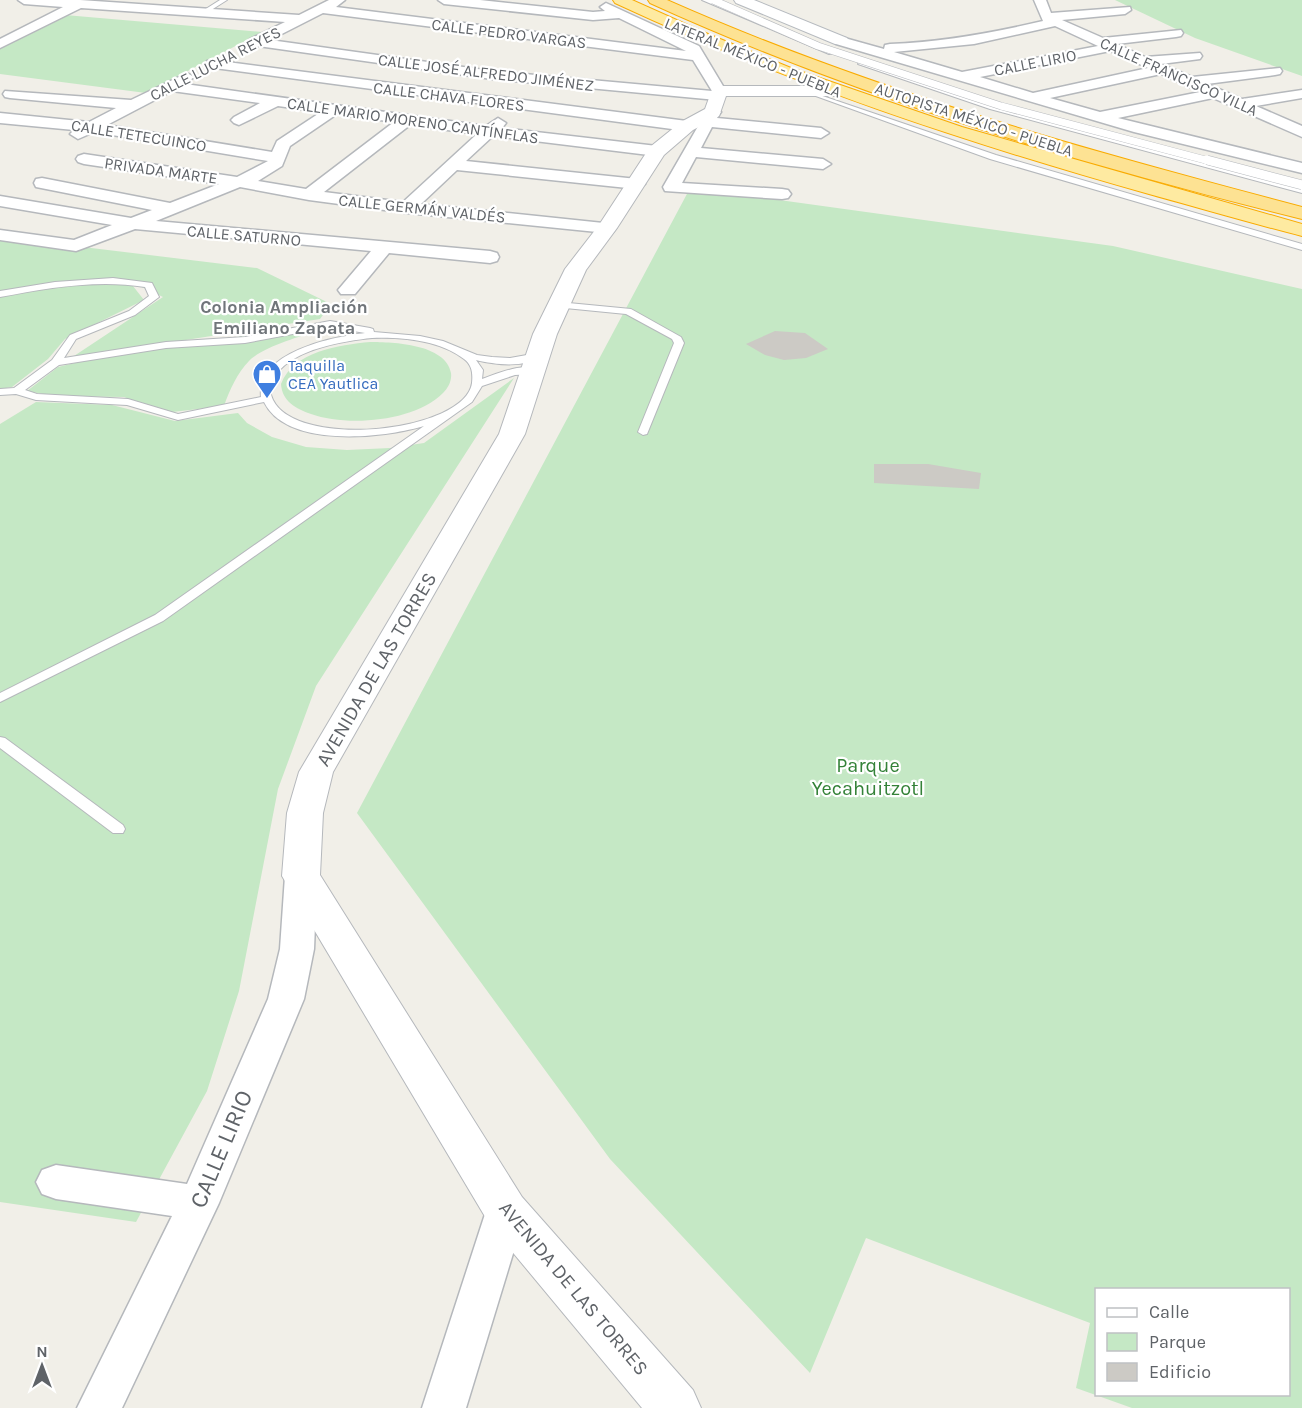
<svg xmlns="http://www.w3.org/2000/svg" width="1302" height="1408" font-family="Karla,sans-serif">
	<rect width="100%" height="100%" fill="#f1efe8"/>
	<path fill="#c5e8c5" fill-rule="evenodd" d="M1115,0H1302V76L1195,38Z
		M65,15L262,32L146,93L0,74V49Z
		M688,192L772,199L1113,246L1302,289V1408H1132L1076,1388L1090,1323L866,1238L810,1373L610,1159L357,813ZM1096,1290H1288V1394H1096Z
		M0,237L257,268L331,304L320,319L71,358L163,297L129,281L144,300L65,339L48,359L12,387L0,389Z
		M310,326L318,331C300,336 261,348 249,361C238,372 229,391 224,406L164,413L124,397L54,396L27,391L58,367L100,357Z
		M370,342C393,342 446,344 451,373C452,381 448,388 443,393C414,422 347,427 311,414C296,409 282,401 281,384C294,351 339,345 370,342Z
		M514,378L316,686L278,789L239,991L207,1091L136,1222L0,1202V424L36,402L112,405L175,421L238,413L247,423L272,437L306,447L347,450L390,448L424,443Z"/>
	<path fill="#cccac5" d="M775,331L805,333L828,349L806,358L784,360L765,355L746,344Z
		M874,464H928L981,473L979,489L874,483Z"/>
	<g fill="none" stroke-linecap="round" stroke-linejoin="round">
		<g stroke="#b5b8bc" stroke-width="2">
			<path id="service" d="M220,0H227L205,14H201V12Z
				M702,0H710L834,53L829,54Z
				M860,61L996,105L1302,189V193L990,109L858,64Z
				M802,89L996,155L1302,244V250L990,159L802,91Z
				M113,278L152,283L159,297L135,315L76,339L64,358L166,342L245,337L330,321L370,328L373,329L374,332L420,336L443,341L477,355L492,357L510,358L538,353L543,356C526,368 496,365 476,360L483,370L482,379C497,374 525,361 539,371L534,374L515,375L482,386L472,402L163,621L0,702V693L155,615L424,426C384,438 287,449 264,402L178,420L127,405L36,400L16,394L0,395V389L14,388L52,360L70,335L129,311L149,296L145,287C97,279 48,288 0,297V291L55,282ZM330,327L365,333C332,337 256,352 261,397L178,414L128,399L37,394L25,390L59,365L166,348L245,343ZM372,338C402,337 439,340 464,359C472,365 473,373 472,383C465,432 298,450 273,400C269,392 270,383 276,375C293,349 344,341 372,338Z
				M558,302L631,309L681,337L684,343L647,434L643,435L638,432L674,343L672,339L626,314L555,307L553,305Z
				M0,737L5,738L123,825L125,829L123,833H113L0,748Z"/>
		</g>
		<g stroke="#b5b8bc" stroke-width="3">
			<path id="minor" d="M18,0H80L299,15L329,0H345L336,7L686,51L619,18L593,20L444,4L438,0H480L593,12L605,11L600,7L606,3L699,46L726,91L722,99L717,100L492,79L258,46L252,48L245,44L250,39L285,22L81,8L0,48V39L63,7L24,4ZM323,13L693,60L712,91L492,71L270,40Z
				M1034,0H1046L1051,13L1130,7L1131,10L1125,14L1062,20L1103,38L1181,30L1183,33L1181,36L1176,37L1117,44L1145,57L1200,53L1202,56L1200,59L1161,64L1192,77L1280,68L1282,71L1280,74L1275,75L1207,84L1242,99L1302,90V98L1256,106L1302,126V137L1213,98L1118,118L1302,163V173L1134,132L836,44L834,41L841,37L884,49L885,45L890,44C942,42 992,33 1043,21ZM1055,26L1098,46L962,72L894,52L974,44ZM1110,51L1148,68L1033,93L980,77ZM1161,74L1200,92L1100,112L1050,98Z
				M212,60L687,121L695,126L687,131L207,67L205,64L207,61Z
				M187,73L194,77L185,84L486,126L498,118L506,123L502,128L657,146L665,151L657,156L493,136L466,161L637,179L645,184L637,189L457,170L421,204L613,224L616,228L613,232L607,233L407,213L309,200L240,187L156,221L490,251L497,253L499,257L497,261L490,263L389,253L355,294H341L338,290L371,251L135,229L76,251L0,240V230L74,240L112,225L0,206V196L131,218L152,210L36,187L34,183L36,179L42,178L170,203L219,184L84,164L78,162L76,159L78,156L84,154L237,177L268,161L94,132L78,139L70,134L74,130L0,123V113L89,122L116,108L10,98L5,97L3,94L5,91L131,100ZM172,91L260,103L234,117L231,120L234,123L239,125L278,106L321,112L277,141L272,152L107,125ZM337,114L394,122L306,189L258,181L282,166L290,146ZM410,125L477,134L403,202L324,192Z
				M713,107L721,112L717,118L821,128L829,133L821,138L712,127L701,148L823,159L831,164L823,169L696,157L682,183L782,189L788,190L791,194L788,198L782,199L665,191L663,187L708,109Z
				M301,864L312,868L317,876L314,949L304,999L219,1203L122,1408H77L172,1216L56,1199L42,1194L36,1182L42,1170L56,1165L187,1184L268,999L280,949L285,876L290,868Z
				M506,1193L520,1199L526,1211L466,1408H422L486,1211L492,1199Z"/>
		</g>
		<g stroke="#b5b8bc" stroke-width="2">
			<path id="tertiary" d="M719,86H835L841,87L844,91L841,95L835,96H726L719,116L693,130L664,155L617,228L586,270L557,334L525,434L333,772L323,813L320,875L522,1197L693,1390L701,1408H642L490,1225L282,876L287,813L299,772L499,434L533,334L565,269L599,225L650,147L681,122L705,109L713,87Z"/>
		</g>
		<g stroke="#b6babf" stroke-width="2">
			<path id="secondary" d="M734,0H754L847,38L849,41L847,44H835L736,3Z"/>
		</g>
		<g stroke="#f9ab00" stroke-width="2">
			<path id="trunk" d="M613,0H632L708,34L791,68L962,127L1302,224V236C1251,223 1200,208 1149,194C964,142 790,84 615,3Z"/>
		</g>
		<g stroke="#f9ab00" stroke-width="2">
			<path id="motorway" d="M648,0H667C872,91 1086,150 1302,207V219C1079,164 859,98 650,3Z"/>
		</g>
		<use href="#service" fill="#fff" fill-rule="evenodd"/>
		<use href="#minor" fill="#fff" fill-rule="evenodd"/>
		<use href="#tertiary" fill="#fff" fill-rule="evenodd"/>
		<use href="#secondary" fill="#fff" fill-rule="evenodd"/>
		<use href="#trunk" fill="#feeaa1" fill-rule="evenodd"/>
		<use href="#motorway" fill="#fde293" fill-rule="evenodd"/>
		<g stroke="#b5b8bc" stroke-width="8" stroke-linecap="butt">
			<path id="service-bridge-far1" d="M713,0L818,46L1001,106L1213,162"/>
		</g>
		<g stroke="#b5b8bc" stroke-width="10" stroke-linecap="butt">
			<path id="service-bridge" d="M1207,160L1302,185"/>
		</g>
		<use href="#service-bridge-far1" stroke="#fff" stroke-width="7"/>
		<use href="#service-bridge" stroke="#fff" stroke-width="9"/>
	</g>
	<defs>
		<g id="shop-pin" transform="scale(1.5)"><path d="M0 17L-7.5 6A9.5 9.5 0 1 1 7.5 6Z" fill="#3f7fe0" stroke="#fff"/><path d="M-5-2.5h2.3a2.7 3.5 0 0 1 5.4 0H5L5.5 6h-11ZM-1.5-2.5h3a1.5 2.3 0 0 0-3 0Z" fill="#fff"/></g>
	</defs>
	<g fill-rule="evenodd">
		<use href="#shop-pin" x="267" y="374"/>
	</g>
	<g text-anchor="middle" stroke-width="4.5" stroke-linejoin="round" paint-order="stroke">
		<g font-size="16" fill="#5f6368" stroke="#fff">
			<text transform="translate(509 33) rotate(7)" y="6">CALLE PEDRO VARGAS</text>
			<text transform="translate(753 57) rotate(22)" y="6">LATERAL MÉXICO - PUEBLA</text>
			<text transform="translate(1035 62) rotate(-11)" y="6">CALLE LIRIO</text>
			<text transform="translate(215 63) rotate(-27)" y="6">CALLE LUCHA REYES</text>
			<text transform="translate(486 72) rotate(7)" y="6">CALLE JOSÉ ALFREDO JIMÉNEZ</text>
			<text transform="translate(1179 76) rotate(24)" y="6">CALLE FRANCISCO VILLA</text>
			<text transform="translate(449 96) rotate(7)" y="6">CALLE CHAVA FLORES</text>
			<text transform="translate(974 119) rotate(18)" y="6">AUTOPISTA MÉXICO - PUEBLA</text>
			<text transform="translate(413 120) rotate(8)" y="6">CALLE MARIO MORENO CANTÍNFLAS</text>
			<text transform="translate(139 135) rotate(9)" y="6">CALLE TETECUINCO</text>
			<text transform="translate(161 170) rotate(8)" y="6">PRIVADA MARTE</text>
			<text transform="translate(422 208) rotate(6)" y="6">CALLE GERMÁN VALDÉS</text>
			<text transform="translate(244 235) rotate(5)" y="6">CALLE SATURNO</text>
		</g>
		<g font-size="16" fill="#366cbe" stroke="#fff" text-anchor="start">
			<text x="288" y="371">Taquilla<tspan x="288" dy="18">CEA Yautlica</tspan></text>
		</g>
		<g font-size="18" font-weight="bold" fill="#70757a" stroke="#fff">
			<text x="284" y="313">Colonia Ampliación<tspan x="284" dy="21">Emiliano Zapata</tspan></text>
		</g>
		<g font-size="20" fill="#5f6368" stroke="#fff">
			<text transform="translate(376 669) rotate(-60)" y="7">AVENIDA DE LAS TORRES</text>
			<text transform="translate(574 1288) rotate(50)" y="7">AVENIDA DE LAS TORRES</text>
		</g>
		<g font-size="20" fill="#348238" stroke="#fff">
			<text x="868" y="772">Parque<tspan x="868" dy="23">Yecahuitzotl</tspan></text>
		</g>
		<g font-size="24" fill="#5f6368" stroke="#fff">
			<text transform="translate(221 1149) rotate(-67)" y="8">CALLE LIRIO</text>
		</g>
	</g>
	<rect x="1095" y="1288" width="195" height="108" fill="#ffffff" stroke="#bfc1c3" stroke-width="1.5"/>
	<rect x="1107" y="1308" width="30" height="9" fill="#ffffff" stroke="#bfc1c3" stroke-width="1.5"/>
	<text x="1149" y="1318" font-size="18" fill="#5f6368">Calle</text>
	<rect x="1107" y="1333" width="30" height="18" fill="#c5e8c5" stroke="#bfc1c3" stroke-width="1.5"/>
	<text x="1149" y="1348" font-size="18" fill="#5f6368">Parque</text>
	<rect x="1107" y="1363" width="30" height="18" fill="#cccac5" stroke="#bfc1c3" stroke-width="1.5"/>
	<text x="1149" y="1378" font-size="18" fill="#5f6368">Edificio</text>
	<g transform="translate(42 1366)" stroke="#ffffff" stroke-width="4.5" paint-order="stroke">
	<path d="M0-4.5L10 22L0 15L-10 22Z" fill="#5f6368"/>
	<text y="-9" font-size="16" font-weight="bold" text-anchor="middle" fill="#5f6368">N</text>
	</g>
</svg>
